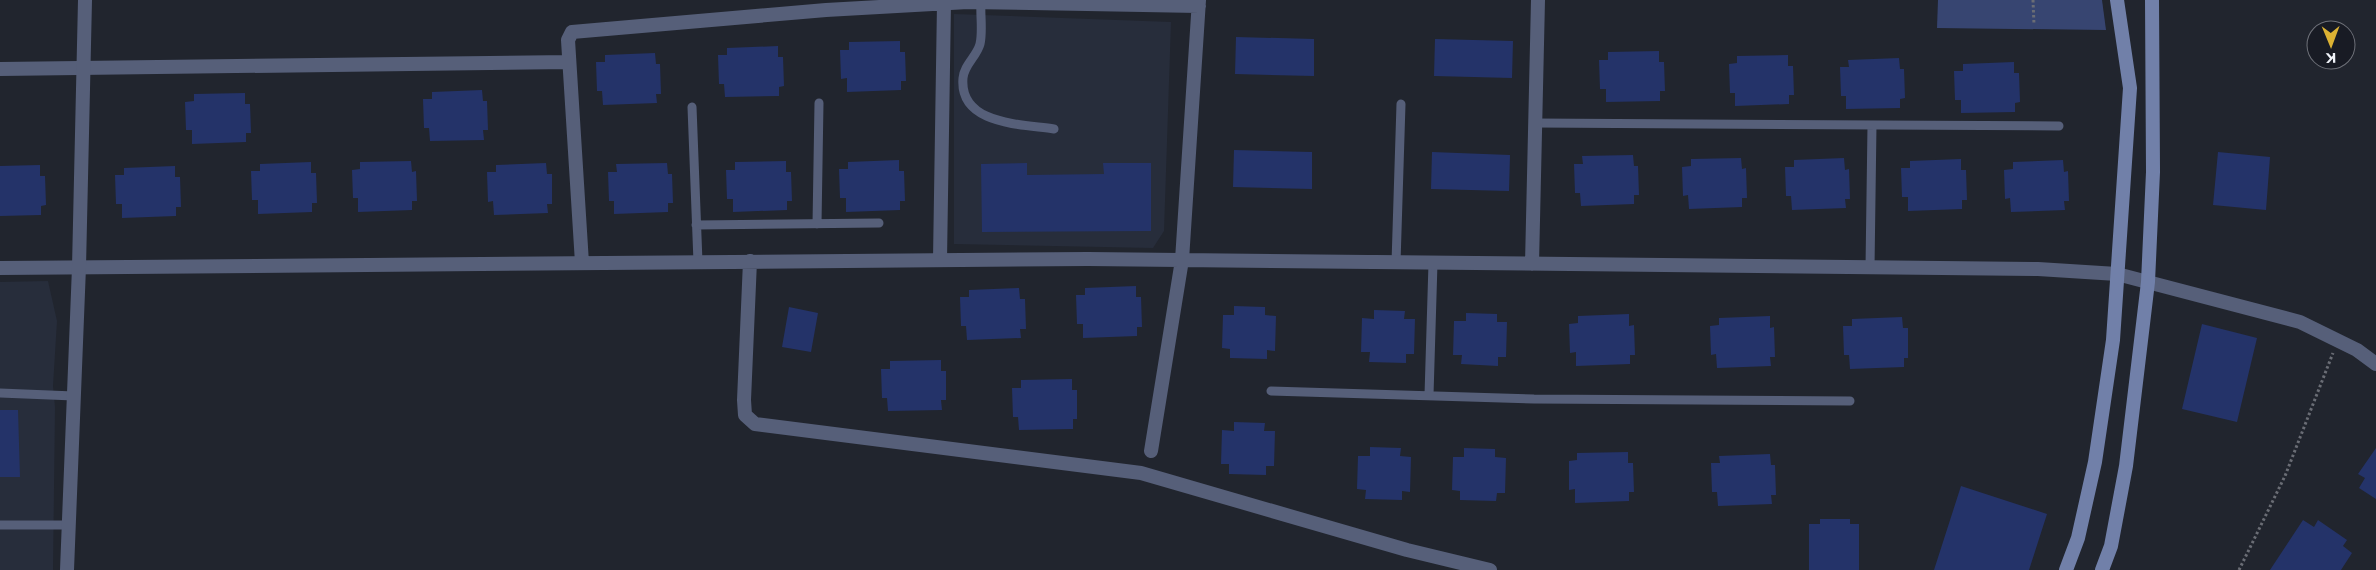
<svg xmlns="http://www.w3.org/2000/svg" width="2376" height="570" font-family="Montserrat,sans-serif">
	<rect width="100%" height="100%" fill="#21252e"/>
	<path fill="#272d3b" d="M954,14L1171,22L1164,231L1153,248L954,244Z
		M48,281L57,321L53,386L55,407L53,570H0V282Z"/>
	<path fill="#374571" d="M1938,0H2102L2106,30L1937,28Z"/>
	<path fill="#243369" d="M1236,37L1314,39V76L1235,74Z
		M1435,39L1513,41L1512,78L1434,76Z
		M900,41V52H905L906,81H901V90L847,92V78L841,79L840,50H849V42Z
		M778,46V57H783L784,86L779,87V96L725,97L724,84H719L718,55H727V48Z
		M1659,51V62H1664L1665,91H1660V101L1606,102V89H1600L1599,60H1608V52Z
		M655,53L656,64H660L661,94H656L657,103L603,105L602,91H597L596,62H605V55Z
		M1788,55V66H1793L1794,95H1789V104L1735,106V93H1730L1729,64L1737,63V56Z
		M1899,58L1900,69H1904L1905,98L1900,99V108L1846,109V96H1841L1840,67H1849L1848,60Z
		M2014,62V73H2019L2020,102L2015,103V112L1961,113V100H1955L1954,71H1963V64Z
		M482,90L483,101H487L488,130H483L484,140L430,141L429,128H424L423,99H432V92Z
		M245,93V104H250L251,133H246V142L192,144V130H186L185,102L194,101V94Z
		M1234,150L1312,152V189L1233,187Z
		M1432,152L1510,155L1509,191L1431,189Z
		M2218,152L2270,157L2266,210L2213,205Z
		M1633,155L1634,166H1638L1639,195H1634V204L1581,206L1580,193H1575L1574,164H1583L1582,156Z
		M1741,158L1742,169L1746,168L1747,198H1742V207L1689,209L1688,195L1683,196L1682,167L1691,166V159Z
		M1844,158L1845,170L1849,169L1850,199H1845L1846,208L1792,210L1791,196H1786L1785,167H1794V160Z
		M1961,159V170H1966L1967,200H1962V209L1908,211V197H1902L1901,168H1910V161Z
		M899,160V171H904L905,201H900V210L846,212V198H840L839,169H848V162Z
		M2063,160L2064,172L2068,171L2069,201H2064L2065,210L2011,212L2010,198L2005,199L2004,170L2013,169V162Z
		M411,161L412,172L416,171L417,201H412V210L358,212V198H353L352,170L360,169V162Z
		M786,161V172H791L792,201H787V210L733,212V199H727L726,170H735V162Z
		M311,162V173H316L317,203H312V212L258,214V200H252L251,171H260V164Z
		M546,163L547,174H552V204H547L548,213L494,215L493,201L488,202L487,172H496V165Z
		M667,163L668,174H672L673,203H668V212L614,214V201H609L608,172H617L616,164Z
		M1027,163V175L1104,174L1103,163H1151V231L982,232L981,164Z
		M40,165V176H45L46,205L41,206V215L0,216V166Z
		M175,166V177H180L181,207H176V216L122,218V204H116L115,175H124V168Z
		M1136,286V297H1141L1142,327H1137V336L1083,338V324H1077L1076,295H1085V288Z
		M1019,288L1020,299H1025L1026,329H1020L1021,338L967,340L966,326H961L960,297H969V290Z
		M1234,306L1265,307V315L1276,316L1275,351L1267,350V359L1230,358V349L1222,348L1223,315H1234Z
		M789,307L818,313L811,352L782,347Z
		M1374,310L1405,311L1404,319H1415L1414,354H1406V363L1369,362L1370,352H1361L1362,318L1374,319Z
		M1466,313L1497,314V322H1507L1506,357H1498V366L1461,364L1462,355H1453L1454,321H1466Z
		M1629,314V326L1634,325L1635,355H1630V364L1576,366V352L1570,353L1569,324L1578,323V316Z
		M1770,316V328L1774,327L1775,357H1770L1771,366L1717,368L1716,354L1711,355L1710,326L1719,325V318Z
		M1902,317L1903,328H1908V358H1904V367L1850,369L1849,355H1844L1843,326H1852V319Z
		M2202,324L2257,338L2237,422L2182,409Z
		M941,360V371H946V400H941L942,410L888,411L887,398H882L881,369H890V361Z
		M1072,379V390H1077V419H1073V429L1019,430L1018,417H1013L1012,388H1021V380Z
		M0,410H18L20,477H0Z
		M1234,422L1265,423L1264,431H1275L1274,466H1266V475L1229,474V464H1221L1222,430L1234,431Z
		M1370,447L1401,448L1400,456L1411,457L1410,492L1402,491V500L1365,499L1366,490L1357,489L1358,456H1370Z
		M1464,448L1495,449V457L1506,458L1505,493H1497L1496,501L1460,500V491L1452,490L1453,457H1464Z
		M2376,448V499L2359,488L2365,478L2358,474Z
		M1628,452V463H1633L1634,492H1629V501L1575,503V489L1569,490V461L1577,460V453Z
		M1770,454L1771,465H1775L1776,495H1771L1772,504L1718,506L1717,492H1712L1711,463H1720L1719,456Z
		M1961,486L2047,514L2029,570H1934Z
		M1820,519H1850V524H1859V570H1809V524H1820Z
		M2303,520L2314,527L2318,520L2347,540L2343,546L2352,553L2341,570H2270Z"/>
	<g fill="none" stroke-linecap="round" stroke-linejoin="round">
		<path stroke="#6a6d75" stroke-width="3" stroke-dasharray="2.5 2.5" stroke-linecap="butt" d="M2033,0L2034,25
			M2239,570L2285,476L2333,353"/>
		<path stroke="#565f79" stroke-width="9" d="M981,2C980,15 983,31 980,44C977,56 964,65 963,78C959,125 1021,124 1054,129
			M692,107L698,262
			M1535,123L2059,126
			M817,224L819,103
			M696,225L879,223
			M1396,263L1401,104
			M1870,268L1872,125
			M1271,391L1534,399L1850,401
			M0,393L74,396
			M1429,395L1433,263
			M0,525H69"/>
		<path stroke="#565f79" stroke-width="14" d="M0,69L569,62
			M940,260L944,3
			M750,261L744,400L745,415L755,424L1141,473L1407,550L1490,570
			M582,263L568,40L572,32L826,10L968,2L1199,6
			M1532,264L1538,0
			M0,268L1088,259L2038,269L2117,274L2300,322L2357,350L2376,364
			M1151,451L1182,260L1199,0"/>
		<path stroke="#565f79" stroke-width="14" d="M67,570L79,267L85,0"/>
		<path stroke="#7180a9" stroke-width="14" d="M2066,570L2078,538L2095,462L2113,340L2130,88L2117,0
			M2102,570L2111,546L2126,466L2148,282L2153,172L2152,0"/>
	</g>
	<g transform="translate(2331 45) rotate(179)"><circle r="24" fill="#181b24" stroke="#6e7179"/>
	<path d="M0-4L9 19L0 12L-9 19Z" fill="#dcb233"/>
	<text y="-8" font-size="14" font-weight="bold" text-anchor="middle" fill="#f0f3f9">K</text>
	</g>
</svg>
